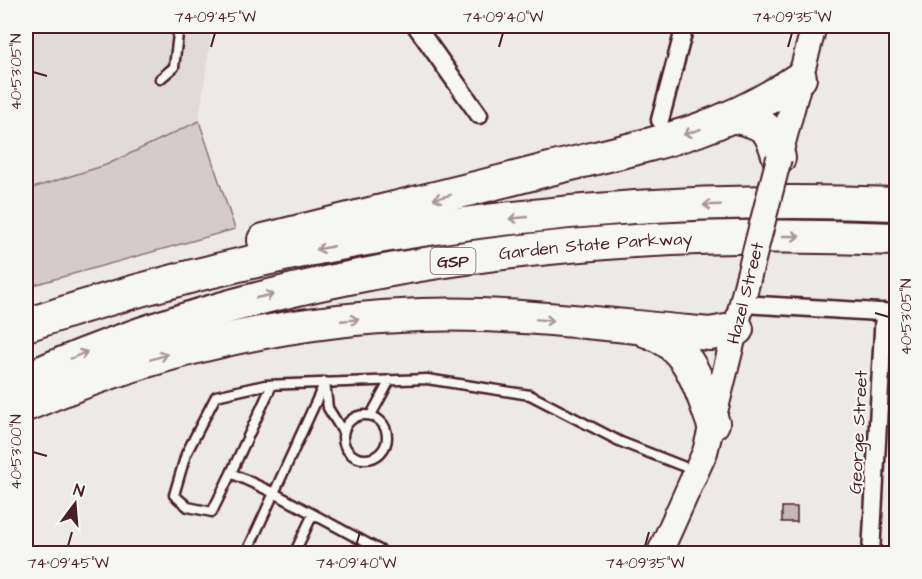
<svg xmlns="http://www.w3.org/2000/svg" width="922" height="579" font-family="'Architects Daughter',sans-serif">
	<rect width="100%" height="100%" fill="#ece9e6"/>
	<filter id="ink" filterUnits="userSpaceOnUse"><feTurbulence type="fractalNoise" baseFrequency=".0167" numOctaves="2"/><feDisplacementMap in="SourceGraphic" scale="12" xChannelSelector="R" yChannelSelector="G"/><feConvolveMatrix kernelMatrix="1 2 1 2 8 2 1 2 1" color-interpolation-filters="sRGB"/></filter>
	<g filter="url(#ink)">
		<path fill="#e0dad8" d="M26,26H212L199,121L106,165L26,190Z"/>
		<path fill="#d4cbca" stroke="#8f757a" stroke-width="1.5" d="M199,121L235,229L26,287V190L106,165Z"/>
		<path fill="#c4b7b7" stroke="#4a1f2b" stroke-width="1.5" d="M782,507H797V522H782Z"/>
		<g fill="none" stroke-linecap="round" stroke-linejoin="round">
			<g stroke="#4a1f2b" stroke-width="13">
				<path id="lane" d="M160,79L174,67L179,26
					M26,151L27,150
					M325,382L274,493L387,554
					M325,382L328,408L343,432
					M343 437a22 22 0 1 1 44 0a22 22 0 1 1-44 0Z
					M371,415L390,380
					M231,473L272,385
					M246,554L274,493L231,473L212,512L188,507L174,495L186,454L216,396L265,385L427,379L530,395L621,442L695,471
					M294,554L313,514"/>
			</g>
			<g stroke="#4a1f2b" stroke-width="21">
				<path id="street" d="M416,26L479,115
					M660,120L685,26
					M743,304L896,313
					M871,554L884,312"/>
			</g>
			<g stroke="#4a1f2b" stroke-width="28">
				<path id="secondary" d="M779,158L814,26
					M659,554L705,452L748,279"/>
			</g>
			<g stroke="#4a1f2b" stroke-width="36">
				<g id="highway">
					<path d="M736,117C767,124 770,128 779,158"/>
					<path d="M264,240C359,216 455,194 550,169C643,146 720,134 800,78"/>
					<path d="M26,325C303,232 604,192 896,204"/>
					<path d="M647,331C690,345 699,385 713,423"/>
					<path id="s1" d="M26,379C289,261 610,226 896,239"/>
					<path d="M26,405C151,352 284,319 421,315C510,312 600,324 688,332L710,334L737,329"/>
				</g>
			</g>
			<use href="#lane" stroke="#f6f6f2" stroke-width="8"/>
			<use href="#street" stroke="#f6f6f2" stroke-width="16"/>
			<use href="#secondary" stroke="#f6f6f2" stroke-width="24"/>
			<use href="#highway" stroke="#f6f6f2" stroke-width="32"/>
			<g stroke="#4a1f2b" stroke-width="28" stroke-linecap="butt">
				<path id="secondary-bridge" d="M748,279L779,158"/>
			</g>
			<use href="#secondary-bridge" stroke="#f6f6f2" stroke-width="24"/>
		</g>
		<defs><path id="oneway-shaft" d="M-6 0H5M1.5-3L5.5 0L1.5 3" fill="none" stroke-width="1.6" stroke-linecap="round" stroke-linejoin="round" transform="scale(1.5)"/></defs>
		<g stroke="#a99598">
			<use href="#oneway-shaft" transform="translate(692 132) rotate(161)"/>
			<use href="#oneway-shaft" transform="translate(442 197) rotate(166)"/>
			<use href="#oneway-shaft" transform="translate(712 205) rotate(178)"/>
			<use href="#oneway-shaft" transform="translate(518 218) rotate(174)"/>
			<use href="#oneway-shaft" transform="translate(791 236)"/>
			<use href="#oneway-shaft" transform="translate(325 248) rotate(169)"/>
			<use href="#oneway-shaft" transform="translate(265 296) rotate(-13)"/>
			<use href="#oneway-shaft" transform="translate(350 320) rotate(-5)"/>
			<use href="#oneway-shaft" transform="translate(545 320) rotate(4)"/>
			<use href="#oneway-shaft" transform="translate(79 355) rotate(-23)"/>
			<use href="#oneway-shaft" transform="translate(159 357) rotate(-17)"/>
		</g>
	</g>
	<path fill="none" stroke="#4a1f2b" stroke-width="2" d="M211,47L215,33M499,47L503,33M788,47L792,33M33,72L47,76M875,313L889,317M33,452L47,456M68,546L72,532M356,546L360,532M645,546L649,532"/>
	<g text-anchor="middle" stroke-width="4.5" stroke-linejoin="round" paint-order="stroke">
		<rect fill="#f6f6f2" stroke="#7e6067" stroke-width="1.5" x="430.5" y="248" width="45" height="26" rx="4.5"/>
		<g font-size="16" font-weight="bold" fill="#4a1f2b">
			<text x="453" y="267">GSP</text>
		</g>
		<g font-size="18" fill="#4a1f2b" stroke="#f6f6f2">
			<text dy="6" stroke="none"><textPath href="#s1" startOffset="588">Garden State Parkway</textPath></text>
			<text transform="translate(745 293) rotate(-76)" y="6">Hazel Street</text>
			<text transform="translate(858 432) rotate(-87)" y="6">George Street</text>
		</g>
	</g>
	<rect width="922" height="579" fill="none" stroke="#f6f6f2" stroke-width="66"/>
	<g transform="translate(75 504) rotate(16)" stroke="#f6f6f2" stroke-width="4.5" paint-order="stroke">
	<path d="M0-4.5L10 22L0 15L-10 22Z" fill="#4a1f2b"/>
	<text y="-9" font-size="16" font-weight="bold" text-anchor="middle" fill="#4a1f2b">N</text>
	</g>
	<rect x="33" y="33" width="856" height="513" fill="none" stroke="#4a1f2b" stroke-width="2"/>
	<g font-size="15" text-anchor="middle" fill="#4a1f2b">
		<text x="215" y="22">74°09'45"W</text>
		<text x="503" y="22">74°09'40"W</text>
		<text x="792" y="22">74°09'35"W</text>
		<text transform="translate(16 72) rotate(-90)" y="5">40°53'05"N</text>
		<text transform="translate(906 317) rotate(-90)" y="5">40°53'05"N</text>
		<text transform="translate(16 452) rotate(-90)" y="5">40°53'00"N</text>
		<text x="68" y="568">74°09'45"W</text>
		<text x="356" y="568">74°09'40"W</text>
		<text x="645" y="568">74°09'35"W</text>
	</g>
</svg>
